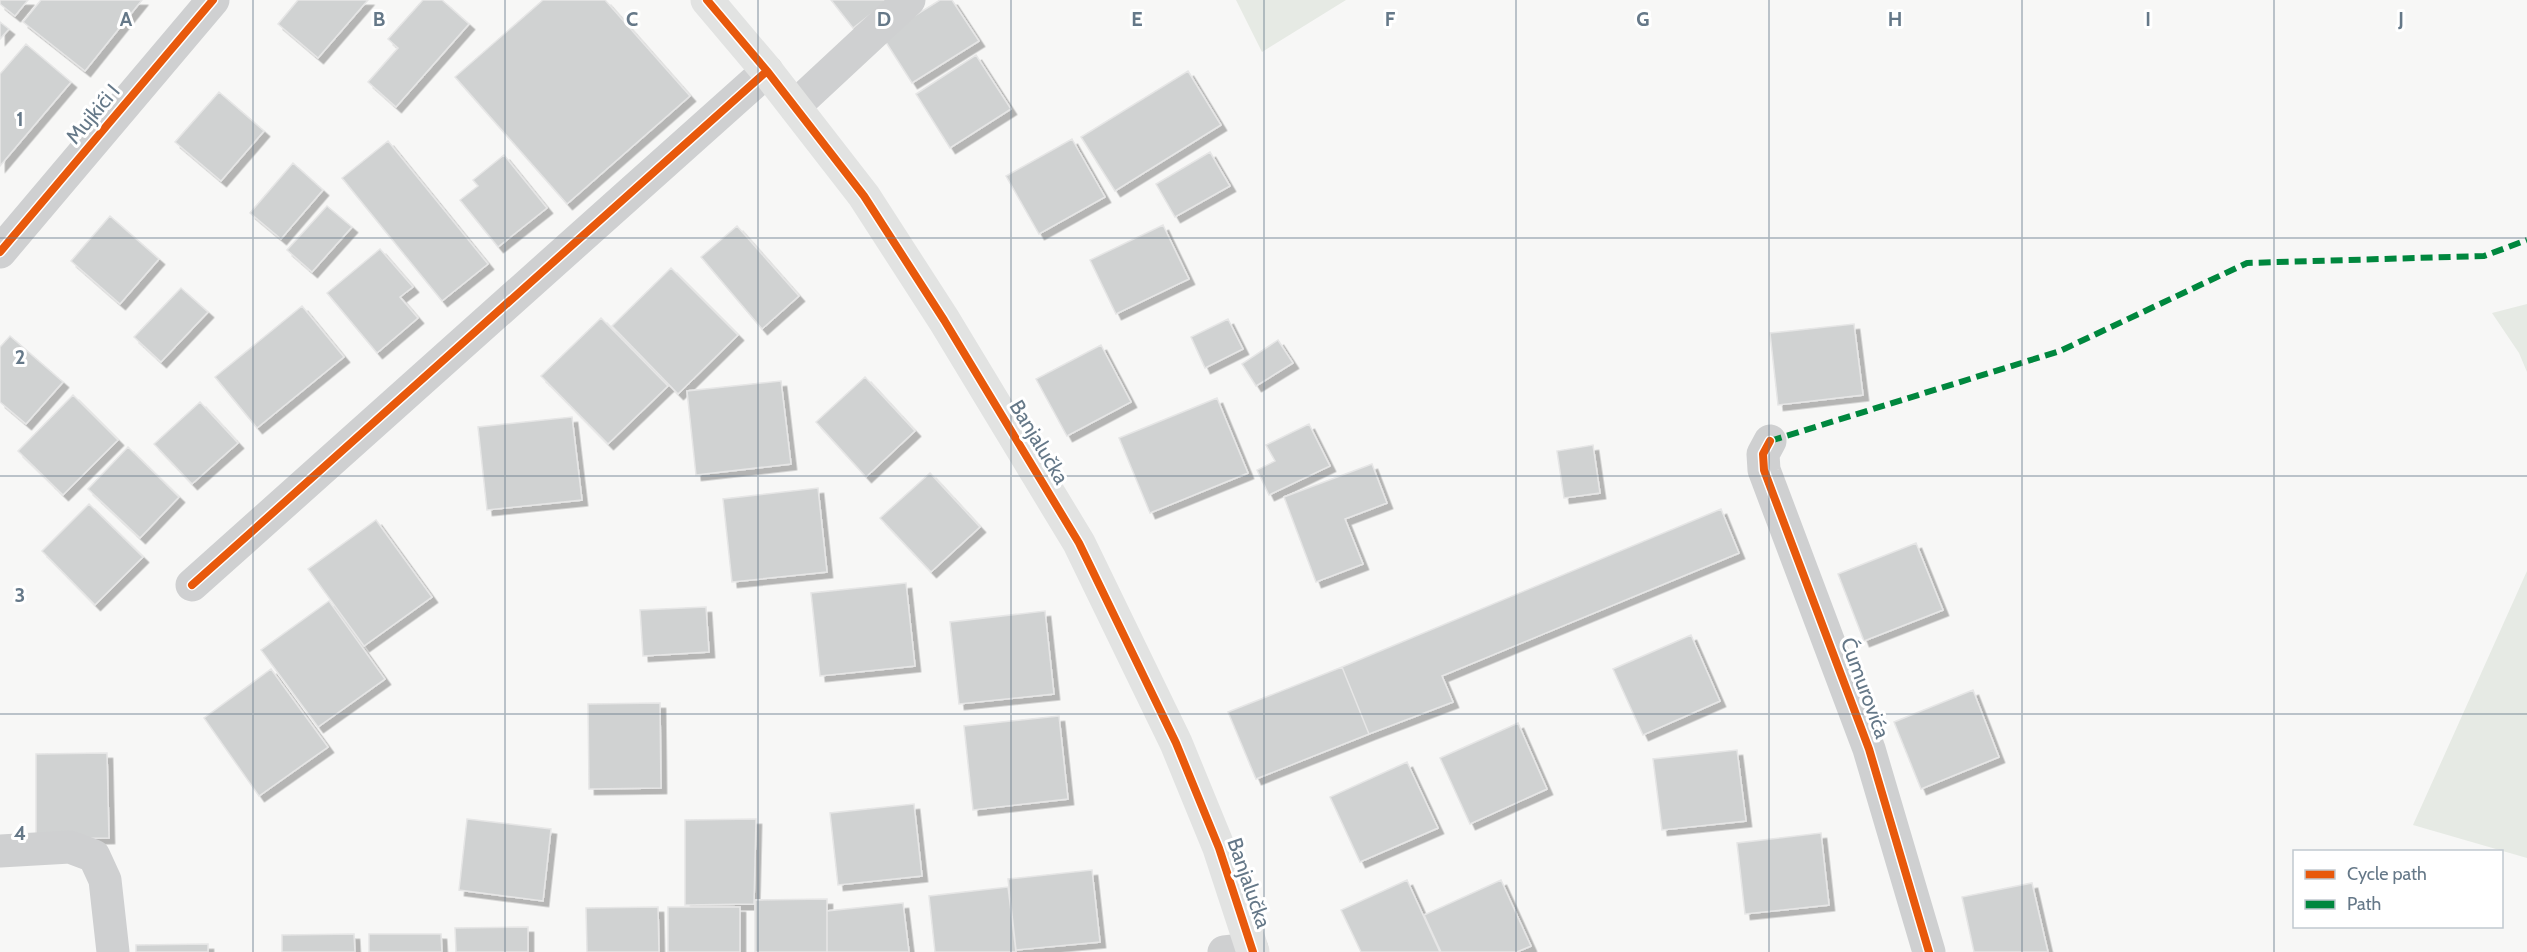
<svg xmlns="http://www.w3.org/2000/svg" width="2527" height="952" font-family="Cabin,sans-serif">
	<defs>
		<filter id="shadow"><feDropShadow dx="5.5" dy="5.5" stdDeviation="0" flood-color="#0004"/></filter>
	</defs>
	<rect width="100%" height="100%" fill="#f7f7f6"/>
	<path fill="#e6eae4" d="M1236,0H1346L1262,52Z
		M2527,304V372L2519,353L2492,313Z
		M2527,571V858L2413,825Z"/>
	<path fill="#d0d2d2" stroke="#e6e6e6" stroke-width="1.5" filter="url(#shadow)" d="M0,0H28L15,16L0,4Z
		M41,0H142L85,71L23,22Z
		M298,0H368L318,58L278,24Z
		M423,0H442L469,24L396,107L368,82L398,48L388,39Z
		M543,0H605L690,96L567,204L455,77Z
		M831,0H889L853,28Z
		M940,0H952L979,41L912,83L882,36Z
		M0,22L9,29L0,39Z
		M26,44L71,82L0,166V74Z
		M976,55L1011,109L950,148L916,94Z
		M1188,71L1221,125L1115,191L1081,137Z
		M219,92L264,131L221,181L175,142Z
		M1072,139L1105,197L1039,234L1006,176Z
		M388,141L488,264L442,301L342,178Z
		M1210,152L1230,186L1175,217L1156,184Z
		M504,155L547,208L498,247L460,200L478,186L473,180Z
		M293,163L323,190L281,239L250,213Z
		M327,206L352,227L312,272L287,250Z
		M110,216L159,259L120,304L71,261Z
		M1163,225L1189,279L1116,314L1090,260Z
		M737,226L799,296L762,329L701,257Z
		M380,249L413,287L400,297L418,318L377,353L327,293Z
		M671,268L738,335L678,394L612,326Z
		M181,288L208,312L161,362L134,337Z
		M302,306L344,357L257,428L215,377Z
		M601,318L668,386L608,444L541,376Z
		M1228,319L1243,349L1205,368L1191,337Z
		M1854,324L1863,395L1778,405L1770,333Z
		M10,336L63,382L26,424L0,402V347Z
		M1278,340L1293,363L1256,386L1242,364Z
		M1101,345L1131,402L1067,436L1036,379Z
		M865,377L915,431L866,477L816,422Z
		M781,381L791,464L696,475L687,391Z
		M73,395L118,440L63,495L18,451Z
		M1217,398L1248,473L1150,513L1119,438Z
		M200,402L238,443L192,484L154,444Z
		M572,417L582,500L487,510L478,427Z
		M1309,424L1330,466L1269,495L1257,470L1275,461L1266,445Z
		M1593,445L1600,493L1564,498L1557,451Z
		M128,447L179,497L140,538L88,489Z
		M1372,464L1387,503L1345,519L1363,564L1316,582L1284,497Z
		M930,473L980,527L931,572L880,518Z
		M818,488L827,572L732,582L723,499Z
		M89,504L143,557L95,605L42,551Z
		M1721,509L1739,553L1442,676L1453,702L1369,734L1342,667Z
		M376,520L432,597L364,646L308,569Z
		M1916,543L1943,610L1864,641L1838,574Z
		M906,583L915,666L820,676L811,593Z
		M329,601L385,679L318,727L261,650Z
		M706,607L709,652L643,656L640,610Z
		M1045,611L1054,694L959,704L950,622Z
		M1691,635L1720,701L1643,735L1613,669Z
		M1342,667L1369,734L1256,779L1228,712Z
		M271,669L328,747L259,796L204,718Z
		M1973,690L1999,757L1921,789L1894,722Z
		M660,703L661,788L589,789L588,704Z
		M1059,716L1068,799L973,810L964,726Z
		M1518,723L1547,789L1470,824L1440,758Z
		M1737,750L1746,821L1662,830L1653,759Z
		M107,753L109,838L36,839V754Z
		M1407,762L1438,828L1360,862L1330,797Z
		M914,804L922,876L838,885L830,813Z
		M467,819L551,829L543,901L459,890Z
		M756,819L754,904L685,905V820Z
		M1821,833L1829,905L1745,914L1737,843Z
		M1092,870L1100,942L1016,950L1008,879Z
		M1407,880L1440,952H1361L1341,910Z
		M1501,880L1531,946L1517,952H1441L1424,915Z
		M2032,883L2048,952H1974L1962,897Z
		M1008,887L1016,952H935L929,896Z
		M827,899V952H755V900Z
		M903,903L909,952H827V911Z
		M658,907L659,952H587L586,908Z
		M668,907H740V952H668Z
		M528,927V952H456L455,928Z
		M354,934L355,952H282V935Z
		M369,934H441L442,952H369Z
		M208,944V952H136V945Z"/>
	<g fill="none" stroke-linecap="round" stroke-linejoin="round">
		<path stroke="#cfd0d1" stroke-width="33" d="M795,106L909,0
			M0,252L213,0
			M1770,441L1763,454L1764,470L1869,749L1929,952
			M192,585L767,71
			M0,851L70,847L94,856L105,880L113,952
			M1224,952L1252,949"/>
		<path stroke="#e2e3e2" stroke-width="33" d="M707,0L767,71L864,196L944,320L1079,543L1176,743L1219,848L1253,952"/>
		<path stroke="#00873e" stroke-width="6" stroke-dasharray="12 6" stroke-linecap="butt" d="M1770,441L2060,351L2247,263L2484,256L2527,240"/>
		<g stroke="#fff" stroke-width="11">
			<path id="cycleway" d="M707,0L767,71L864,196L944,320L1079,543L1176,743L1219,848L1253,952
				M0,252L213,0
				M1770,441L1763,454L1764,470L1869,749L1929,952
				M192,585L767,71"/>
		</g>
		<use href="#cycleway" stroke="#e8590c" stroke-width="8"/>
	</g>
	<path fill="none" stroke="#657888" stroke-width="1.5" stroke-opacity="0.55" d="M253,0V952M505,0V952M758,0V952M1011,0V952M1264,0V952M1516,0V952M1769,0V952M2022,0V952M2274,0V952M0,238H2527M0,476H2527M0,714H2527"/>
	<g text-anchor="middle" stroke-width="6" stroke-linejoin="round" paint-order="stroke">
		<g font-size="21" fill="#657888" stroke="#fff">
			<text transform="translate(93 114) rotate(-50)" y="7">Mujkići I</text>
			<text transform="translate(1039 442) rotate(59)" y="7">Banjalučka</text>
			<text transform="translate(1865 688) rotate(70)" y="7">Ćumurovića</text>
			<text transform="translate(1249 883) rotate(71)" y="7">Banjalučka</text>
		</g>
	</g>
	<g font-size="20" text-anchor="middle" font-weight="bold" fill="#657888" stroke="#fff" stroke-width="6" stroke-linejoin="round" paint-order="stroke">
		<text x="126" y="26">A</text>
		<text x="379" y="26">B</text>
		<text x="632" y="26">C</text>
		<text x="884" y="26">D</text>
		<text x="1137" y="26">E</text>
		<text x="1390" y="26">F</text>
		<text x="1643" y="26">G</text>
		<text x="1895" y="26">H</text>
		<text x="2148" y="26">I</text>
		<text x="2401" y="26">J</text>
		<text x="20" y="126">1</text>
		<text x="20" y="364">2</text>
		<text x="20" y="602">3</text>
		<text x="20" y="840">4</text>
	</g>
	<rect x="2293" y="850" width="210" height="78" fill="#ffffff" stroke="#c1c9cf" stroke-width="1.5"/>
	<rect x="2305" y="870" width="30" height="9" fill="#e8590c" stroke="#c1c9cf" stroke-width="1.5"/>
	<text x="2347" y="880" font-size="18" fill="#657888">Cycle path</text>
	<rect x="2305" y="900" width="30" height="9" fill="#00873e" stroke="#c1c9cf" stroke-width="1.5"/>
	<text x="2347" y="910" font-size="18" fill="#657888">Path</text>
</svg>
